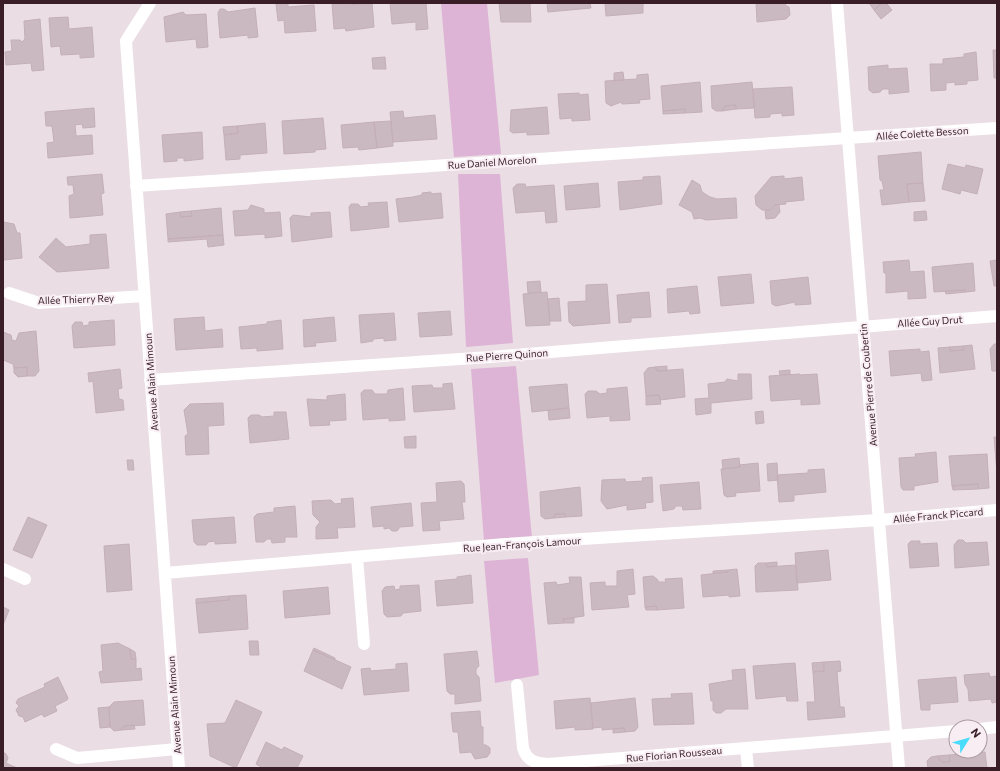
<svg xmlns="http://www.w3.org/2000/svg" width="1000" height="771" font-family="Commissioner,sans-serif">
	<rect width="100%" height="100%" fill="#eadde4"/>
	<path fill="#ddb4d5" d="M441,3H487L501,154L454,157Z
		M458,174H500L513,343L466,347Z
		M516,366L532,538L484,541L471,369Z
		M528,558L539,675L495,683L484,561Z"/>
	<path fill="#cbb9c2" stroke="#c4afb9" d="M288,3V7L314,5L316,31L285,33L284,20L278,21L276,4Z
		M332,3H347V5L372,3L374,27L346,31L345,28L334,29Z
		M390,3H426L428,29L416,30V22L392,24Z
		M499,3H530L531,22H501Z
		M547,3H590L591,8L548,12Z
		M605,3H643V13L606,16Z
		M756,3H785L786,6L789,7L790,15L786,19L757,22Z
		M869,3H882L874,10Z
		M882,3H889L887,4L892,10L881,19L874,10Z
		M255,8L258,37L248,38V35L220,38L218,13L220,9H224L228,12Z
		M183,12L186,15L206,14L208,47L197,48L196,39L166,42L164,17Z
		M68,17L69,29L92,27L94,57L80,58V54L61,55L60,46L51,47L49,18Z
		M40,19L44,70L32,71L31,63L6,65L5,52L12,51L11,40H20L22,42L25,39L24,21Z
		M993,50H997V78H994Z
		M976,52L978,80L967,81V84L955,85V82L946,83V90L931,91L930,64H943V59L964,57V54Z
		M385,57L386,69H373L372,58Z
		M888,65V69L907,68L909,92L889,94V89H883L880,92L873,93L869,90L868,67Z
		M623,72L624,80L614,81V73Z
		M648,74L650,99L639,100L640,103L622,104L621,102L611,106L606,103L605,81L637,79V75Z
		M700,82L702,112L685,113V109L663,111L661,86Z
		M752,82L754,108L736,109V105L725,106L722,111H716L712,108L711,86Z
		M792,87L794,115L782,116V113L770,114V117L755,118L753,89Z
		M579,93L580,95L588,94L590,120L572,121V118L560,119L558,94Z
		M736,105V109L722,111L725,106Z
		M547,107L549,134L527,135V132L513,133L510,131L511,110Z
		M94,108L95,127L83,128L82,124L75,125L76,136L92,135L93,154L48,158L47,143L54,142L52,126H46L45,112Z
		M685,109V113L663,114V111Z
		M403,111L404,118L435,115L437,139L393,142L390,112Z
		M323,118L326,149L315,150V152L284,154L282,121Z
		M391,121L393,146L377,148L374,122Z
		M374,122L377,148L359,150L358,147L343,148L341,125Z
		M265,123L267,153L240,155V159L226,160L224,135L238,133L237,126Z
		M237,126L238,133L224,135L223,127Z
		M202,132L203,159L184,161V158H177V161L164,162L162,135Z
		M921,152L923,183L907,184L909,202L882,205L880,190H884L882,181L880,180L878,156Z
		M948,164L965,168L966,165L983,169L977,194L961,190L960,194L942,189Z
		M102,174L104,193L101,194L103,215L70,218L69,196L74,194L73,185H68L67,177Z
		M660,176L662,204L620,210L618,182L643,180V177Z
		M784,176V179L802,177L804,200L785,202L786,204L775,205L770,210H762L756,205L755,196L771,177Z
		M692,180L700,185L702,192L710,197L717,199L736,198L737,218L706,220L700,218L694,219L692,212L679,205Z
		M598,183L600,207L566,210L564,186Z
		M923,183L925,201L909,202L907,184Z
		M517,184H525L526,187L554,185L557,222L546,223L545,211L516,213L513,188Z
		M431,192V194L441,193L443,218L399,222L396,199L413,197L422,195V193Z
		M387,202L389,227L351,231L349,207L351,204H358L361,207L369,206L368,203Z
		M251,205L264,209V213L280,212L282,236L265,238V234L235,236L233,211L248,210Z
		M775,205H779L780,212L775,218L766,219L765,210H770Z
		M221,208L223,235L168,239L166,214L180,212L181,217L192,216L191,211Z
		M191,211L192,216L181,217L180,212Z
		M926,211L927,220L914,221V212Z
		M330,212L332,237L292,242L290,218L293,215L311,217V213Z
		M3,222L14,224L17,233H20L22,258L4,260Z
		M106,234L109,268L57,272L39,257L56,238L66,247L90,244V235Z
		M223,235L224,245L208,247L207,239L168,242V239Z
		M909,260L910,272L924,271L926,298L908,299V291L886,293V273H884L883,262Z
		M997,260V286H994L990,261Z
		M973,263L975,291L966,292L965,290L934,292L932,267Z
		M751,274L754,303L721,306L718,277Z
		M808,277L811,304L795,305V302L776,306L772,304L770,281Z
		M540,281L541,292L528,293L527,282Z
		M607,284L610,323L573,326L569,322L568,302L586,301V285Z
		M697,286L700,313L690,314L689,311L668,313L667,289Z
		M965,290L966,292L946,294L945,291Z
		M547,292L550,325L526,326L523,294Z
		M649,292L651,317L631,318V322L619,323L617,295Z
		M559,298L561,321H550L548,299Z
		M450,311L452,335L420,337L418,313Z
		M394,313L396,340L384,341V338L373,339V341L361,343L359,315Z
		M204,317L205,331L222,329L223,347L176,350L174,319Z
		M334,317L336,341L315,343L316,346L304,347L303,320Z
		M114,320L115,345L74,348L72,326L75,322H82L83,326L89,325V322Z
		M281,320L283,349L257,351V348L241,349L239,327L267,324V322Z
		M36,331L39,371L35,376H27V367L14,368L13,364L3,360V332L11,335L12,340L16,341L19,333Z
		M994,344H997V371H992L990,349Z
		M972,345L975,369L940,373L938,348L950,347V351L964,350L963,346Z
		M963,346L964,350L950,351V347Z
		M920,349V352L929,351L932,380L922,381L921,373L891,376L889,351Z
		M667,366V371H657L655,367Z
		M27,367V376L18,377L14,373V368Z
		M655,367L657,371L683,369L685,397L660,400L659,395L646,396L644,373L648,368Z
		M120,369L122,388L118,389L119,399L123,400L124,410L96,413L93,381L89,382L88,373Z
		M790,370V374L780,375L779,371Z
		M738,374H751L752,399L711,403V413L696,415L695,399L709,398L708,384L725,382L727,379L738,381Z
		M800,374V375L817,374L820,404L801,405V399L771,401L769,376Z
		M452,383L455,409L414,412L412,386L432,385L433,388H443V384Z
		M567,384L569,408L532,412L529,387Z
		M627,387L630,420L610,421V416L587,418L585,394L588,391H596L600,394L607,393V389Z
		M403,388L405,420L389,421V418L363,420L361,393L364,390H372L375,394H387L388,390Z
		M345,394L346,420L329,421L330,425L310,426L307,399L327,400V396Z
		M659,395L661,404L646,405V396Z
		M223,403L224,425L208,426L209,454L186,455L185,436L188,434L184,410L190,404Z
		M569,408L570,418L549,420L548,410Z
		M763,411L764,423L756,424L755,412Z
		M274,412H286L289,439L250,443L248,418L251,415H259L262,417L274,416Z
		M416,436V448H405L404,437Z
		M994,437H997V473Z
		M936,452L938,482L914,486V490H903L901,487L899,458L916,457L915,454Z
		M987,454L989,488L978,489V484L952,486L949,456Z
		M739,458L740,467L723,469L722,460Z
		M127,460H133L134,470H128Z
		M758,463L760,491L735,493L736,496L727,497L724,495L721,469L740,467L739,465Z
		M777,463L778,480L768,481L767,464Z
		M824,469L826,492L794,495V501L779,502L777,475L808,473V470Z
		M652,477L653,502L645,503L646,508L627,510V505L607,509L601,501L602,480L625,479L626,482L643,481L642,478Z
		M461,481L464,484L465,502H462L464,519L439,521L440,530L423,531L421,503L437,502L436,483Z
		M699,482L701,509L683,510L682,506H676L674,509L663,511L660,485Z
		M978,484V489L953,490L952,486Z
		M580,487L582,516L566,517L565,514H555L554,518L545,519L541,516L540,492Z
		M353,498L355,527L337,528L338,538L316,539V527L320,522L313,515L312,501L331,500L335,504L342,503L341,499Z
		M411,503L413,526L400,527L397,531H392L389,528L384,529V526L373,527L371,507Z
		M295,506L297,537H285V542L272,543L271,539H267L264,542H256L254,517L257,514L274,512V508Z
		M555,514H565L566,517L554,518Z
		M28,517L47,525L32,558L13,550Z
		M234,517L236,543L215,544V541L208,542L206,545H197L194,542L192,520Z
		M958,540H963L966,543L987,542L989,565L955,568L954,545Z
		M911,541H920V544L937,543L939,566L910,568L908,544Z
		M129,544L132,590L107,592L104,546Z
		M828,550L831,580L797,583L795,553Z
		M777,562V566L767,567L766,563Z
		M758,563H766L767,567L796,565L798,590L756,592L755,566Z
		M633,569L635,594L627,595L629,607L592,610L590,583L605,582V586H617V571Z
		M737,569L740,596L729,597V595L703,597L701,575L728,572V570Z
		M728,570V572L713,573V571Z
		M471,575L473,603L437,606L435,581L457,579V577Z
		M653,576L658,580V582H666L665,579L682,578L684,608L657,610L656,606L645,607L643,577Z
		M569,577H581L584,616L563,619L564,623L548,624L544,583L556,582L557,585L570,583Z
		M419,585L421,611L403,613L401,616L387,617L384,614L382,591L385,587L394,586L395,590L400,589V586Z
		M328,587L330,614L285,618L283,591Z
		M246,595L248,629L199,633L196,603L229,600V596Z
		M229,596V600L196,603V599Z
		M656,606L657,610H646L645,607Z
		M3,607L9,610L3,625Z
		M574,618V623H564L563,619Z
		M249,641H258L259,655H250Z
		M118,643L130,649L131,659H136V669L141,668L142,680L101,683L99,672L103,671L101,645Z
		M314,648L335,658V660L313,650Z
		M130,649L135,652L136,659H131Z
		M313,650L351,667L342,689L304,671Z
		M477,651L479,666L476,669V674L479,677L481,701L455,704V694H450L447,691L444,654Z
		M840,661L841,671L837,672L840,707H844L845,717L808,720L807,702H815L813,672L824,671V662Z
		M824,662V671L813,672L812,663Z
		M407,663L409,691L364,695L361,669L370,668L371,671L396,669V664Z
		M795,663L798,701H787L786,696L756,699L753,666Z
		M745,669L748,709H726L721,713H716L713,710V701H711L709,684L733,680L732,670Z
		M989,673L990,677L997,676V702L992,703L991,699L969,701L968,689L965,684L964,675Z
		M58,677L68,698L67,700L55,706L57,711L44,717L42,714L25,722L23,717L19,716L16,710L19,706L16,703L18,699L45,687L44,684Z
		M956,677L958,702L930,704V710H921L918,680Z
		M692,693L694,724L654,725L652,699L672,698L671,694Z
		M590,698L593,729L575,730V727L556,729L554,701Z
		M635,698L638,727L635,731L625,732L624,728L602,730V727L593,728L591,703Z
		M143,700L145,725L124,726L121,730L114,731L110,727L109,707L114,702Z
		M236,700L262,712L236,768L210,756L207,724L225,723Z
		M109,707L110,727L100,728L98,708Z
		M480,711L481,727H483V745H486L490,748V753L487,757L475,759L471,752L460,753L458,732H453L451,713Z
		M134,725L135,729L121,730L124,726Z
		M624,728L625,732L613,733V729Z
		M266,742L282,750L284,747L303,756L297,768H263L256,764Z
		M3,752L6,754L8,758L6,763L17,768H3Z
		M985,752L987,768H928L927,761L931,757L937,756L942,762H950L949,755Z
		M949,755L950,762H942L937,756Z"/>
	<g fill="none" stroke-linecap="round" stroke-linejoin="round">
		<path stroke="#fff" stroke-width="12" d="M150,3L126,41L179,768
			M837,3L899,768
			M136,186L997,128
			M9,293L39,303L144,296
			M150,380L490,357L997,316
			M357,557L364,644
			M3,569L25,579
			M165,573L505,544L879,520L997,510
			M517,685L523,748C527,761 535,763 548,764L956,731
			M980,729L997,727
			M56,749L77,758L177,749
			M746,749L748,768"/>
	</g>
	<g text-anchor="middle" stroke-width="4" stroke-linejoin="round" paint-order="stroke">
		<g font-size="10" fill="#3a1e27" stroke="#f7edf3">
			<text transform="translate(922 133) rotate(-4)" y="4">Allée Colette Besson</text>
			<text transform="translate(492 162) rotate(-4)" y="4">Rue Daniel Morelon</text>
			<text transform="translate(76 299) rotate(-2)" y="4">Allée Thierry Rey</text>
			<text transform="translate(930 321) rotate(-4)" y="4">Allée Guy Drut</text>
			<text transform="translate(507 355) rotate(-4)" y="4">Rue Pierre Quinon</text>
			<text transform="translate(151 382) rotate(-94)" y="4">Avenue Alain Mimoun</text>
			<text transform="translate(868 385) rotate(-95)" y="4">Avenue Pierre de Coubertin</text>
			<text transform="translate(938 515) rotate(-5)" y="4">Allée Franck Piccard</text>
			<text transform="translate(522 544) rotate(-4)" y="4">Rue Jean-François Lamour</text>
			<text transform="translate(174 705) rotate(-94)" y="4">Avenue Alain Mimoun</text>
			<text transform="translate(674 754) rotate(-5)" y="4">Rue Florian Rousseau</text>
		</g>
	</g>
	<rect width="1000" height="771" fill="none" stroke="#3a1e27" stroke-width="8"/>
	<g transform="translate(968 739) rotate(53)"><circle r="19" fill="#f7edf3" stroke="#ab9aa1"/>
	<path d="M0-3L7 15L0 10L-7 15Z" fill="#4adcfb"/>
	<text y="-6" font-size="11" font-weight="bold" text-anchor="middle" fill="#3a1e27">N</text>
	</g>
</svg>
